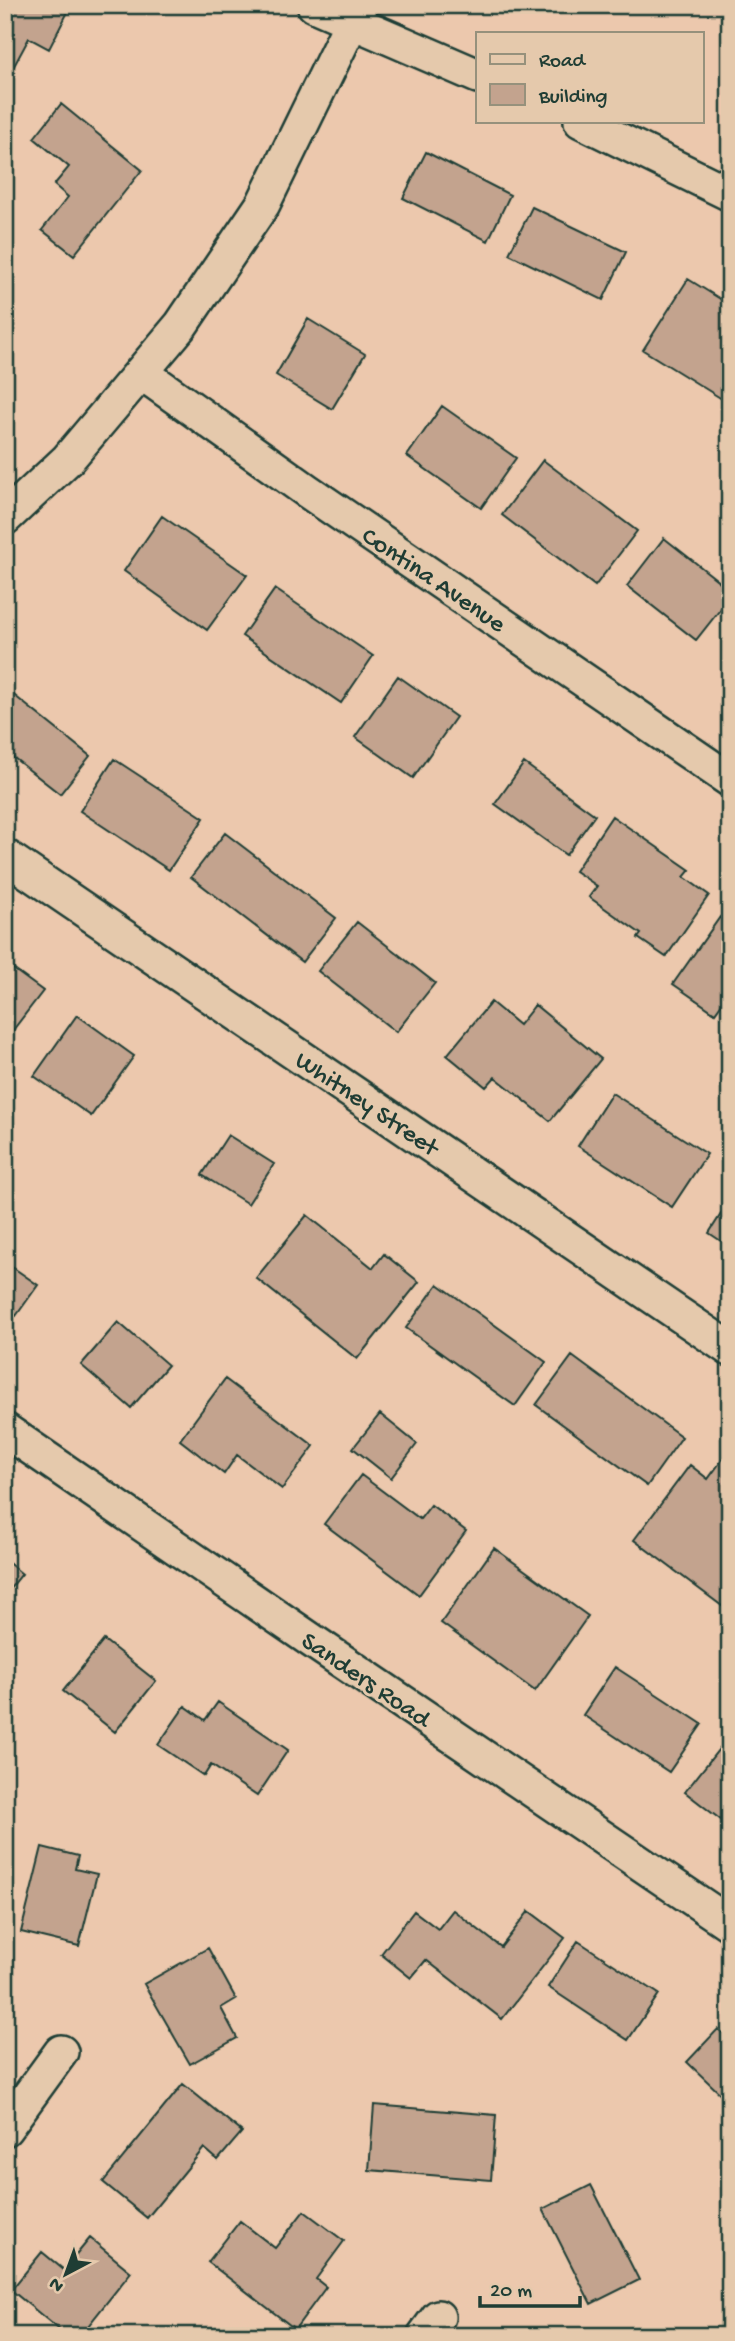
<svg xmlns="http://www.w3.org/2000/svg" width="735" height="2341" font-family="'Gochi Hand',sans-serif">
	<rect width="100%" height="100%" fill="#ecc8ad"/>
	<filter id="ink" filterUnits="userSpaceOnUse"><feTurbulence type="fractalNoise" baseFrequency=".0143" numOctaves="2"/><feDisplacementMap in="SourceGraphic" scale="14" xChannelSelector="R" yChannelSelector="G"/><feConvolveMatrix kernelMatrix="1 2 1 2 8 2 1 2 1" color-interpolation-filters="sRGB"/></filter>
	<g filter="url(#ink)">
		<path fill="#c3a38e" stroke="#1f3d34" stroke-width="2" d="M5,5H70L71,6L49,49L29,38L14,66L5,61Z
			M61,104L142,170L74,255L42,230L68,197L54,185L69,167L34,138Z
			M426,152L510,195L488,241L403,198Z
			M532,207L626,252L603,300L509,254Z
			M688,279L730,305V387L722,399L643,350Z
			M308,319L365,354L332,409L276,375Z
			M442,406L516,458L481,508L407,456Z
			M543,460L637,531L595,586L502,515Z
			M162,516L247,575L207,630L124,571Z
			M664,538L730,590V597L696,640L627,586Z
			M275,589L373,656L341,703L242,636Z
			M398,676L456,717L413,778L355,737Z
			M5,688L90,756L60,794L5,751Z
			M114,759L204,818L169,870L80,811Z
			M524,763L595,815L566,855L495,804Z
			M612,816L690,870L684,877L709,895L666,957L638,938L641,934L589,897L597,886L575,871Z
			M225,833L336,918L302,962L191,877Z
			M720,917L730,924V992L715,1013L673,984Z
			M357,922L435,983L396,1032L318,971Z
			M5,963L43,991L10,1034L5,1031Z
			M491,1002L519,1025L535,1005L601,1059L550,1121L495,1077L486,1087L447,1055Z
			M77,1015L134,1056L91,1116L34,1076Z
			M612,1093L707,1154L672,1207L578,1146Z
			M228,1135L274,1164L248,1204L202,1175Z
			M730,1200V1247L709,1233Z
			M307,1215L373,1268L384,1254L419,1282L357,1359L256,1278Z
			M5,1262L38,1285L16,1316L5,1309Z
			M438,1284L546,1362L515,1406L406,1328Z
			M118,1322L168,1365L131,1408L81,1365Z
			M572,1356L682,1437L647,1486L536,1405Z
			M225,1379L314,1446L282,1489L237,1455L224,1474L180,1440Z
			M380,1414L417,1444L391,1478L353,1448Z
			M730,1449V1612L634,1540L690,1465L708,1479Z
			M361,1475L420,1519L431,1505L466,1531L419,1595L324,1524Z
			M494,1548L588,1616L535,1691L441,1623Z
			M5,1560L22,1574L5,1595Z
			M104,1640L156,1681L115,1732L63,1691Z
			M615,1667L702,1724L669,1772L583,1715Z
			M218,1702L288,1750L257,1796L211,1765L204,1776L158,1745L185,1706L205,1720Z
			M730,1735V1827L685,1792Z
			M42,1847L78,1856L75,1869L97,1874L79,1946L21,1932Z
			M453,1910L501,1947L529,1911L565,1938L502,2019L426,1960L411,1978L381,1954L414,1911L438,1929Z
			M578,1941L659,1994L628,2040L548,1987Z
			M208,1948L236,1999L221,2008L237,2038L190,2064L144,1984Z
			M718,2029L730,2039V2103L687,2062Z
			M183,2084L242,2132L218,2160L204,2148L147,2218L103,2182Z
			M374,2105L496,2115L491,2180L369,2170Z
			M591,2185L639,2280L591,2304L543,2209Z
			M304,2211L344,2241L316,2279L326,2287L295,2329L208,2262L240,2221L275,2248Z
			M90,2238L131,2272L80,2336H67L11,2290L42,2252L64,2270Z"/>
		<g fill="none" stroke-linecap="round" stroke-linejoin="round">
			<g stroke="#1f3d34" stroke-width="38">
				<path id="minor" d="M314,5L478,76
					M581,121L730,194
					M142,373L306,490L730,780
					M5,518L68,459L181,325L263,204L360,5
					M5,856L730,1349
					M5,1430L311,1640L730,1924
					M5,2129L61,2052
					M424,2336L438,2317"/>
			</g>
			<use href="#minor" stroke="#e5c9ac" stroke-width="33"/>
		</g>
	</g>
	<g text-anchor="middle" stroke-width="6" stroke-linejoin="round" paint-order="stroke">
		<g font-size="26" fill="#1f3d34" stroke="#e5c9ac">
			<text transform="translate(435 578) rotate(34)" y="9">Contina Avenue</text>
			<text transform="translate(368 1102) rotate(34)" y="9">Whitney Street</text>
			<text transform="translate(367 1678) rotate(34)" y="9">Sanders Road</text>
		</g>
	</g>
	<rect width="735" height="2341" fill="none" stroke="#e5c9ac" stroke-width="28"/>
	<rect x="14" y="14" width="707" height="2313" fill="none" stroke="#1f3d34" stroke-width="2.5" filter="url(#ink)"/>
	<rect x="476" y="32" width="228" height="91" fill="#e5c9ac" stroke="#96917c" stroke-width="2"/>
	<rect x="490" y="54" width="35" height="10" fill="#e5c9ac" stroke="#96917c" stroke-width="2"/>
	<text x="539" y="66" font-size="21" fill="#1f3d34">Road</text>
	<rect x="490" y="84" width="35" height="21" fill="#c3a38e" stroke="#96917c" stroke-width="2"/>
	<text x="539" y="102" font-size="21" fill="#1f3d34">Building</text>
	<g transform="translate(66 2274) rotate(221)" stroke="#e5c9ac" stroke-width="5" paint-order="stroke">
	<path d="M0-5L12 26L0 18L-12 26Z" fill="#1f3d34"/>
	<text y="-10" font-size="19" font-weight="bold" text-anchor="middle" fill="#1f3d34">N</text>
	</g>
	<path d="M480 2296v10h100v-10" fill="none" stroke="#1f3d34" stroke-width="3.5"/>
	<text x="490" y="2296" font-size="21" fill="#1f3d34" stroke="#e5c9ac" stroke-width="5" paint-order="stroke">20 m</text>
</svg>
